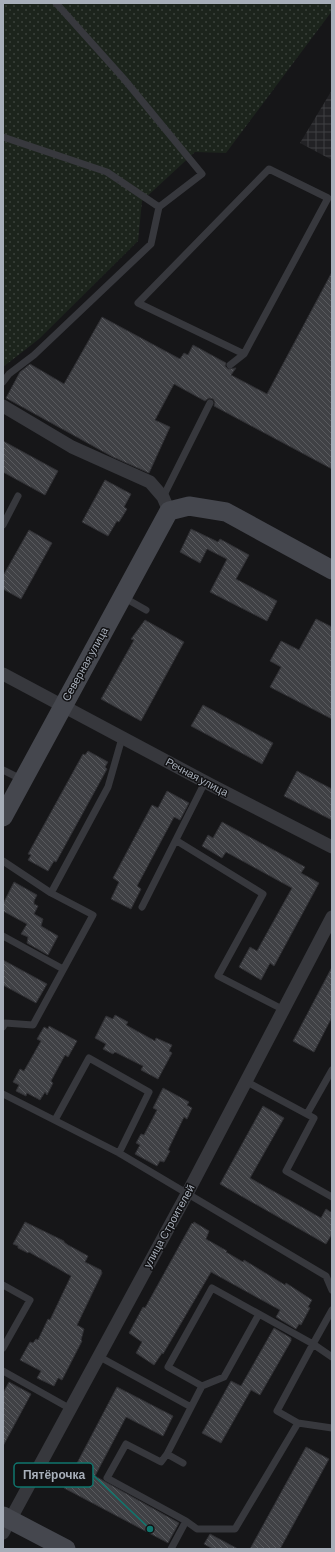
<svg xmlns="http://www.w3.org/2000/svg" width="335" height="1552" font-family="Barlow,sans-serif">
	<defs>
		<pattern id="industrial-grid" width="8" height="8" patternUnits="userSpaceOnUse"><rect width="8" height="8" fill="#222225"/><path d="M0 4h8M4 0v8" fill="none" stroke="#3f4043"/></pattern>
		<pattern id="grass-dots" width="8" height="8" patternUnits="userSpaceOnUse"><rect width="8" height="8" fill="#1c241c"/><path d="M2 2h.1M6 6h.1" fill="none" stroke="#3a413b" stroke-width="1.8" stroke-linecap="round"/></pattern>
		<pattern id="building-back-hatch" width="6" height="6" patternUnits="userSpaceOnUse"><rect width="6" height="6" fill="#404145"/><path d="M-1 5l2 2M0 0l6 6M5-1l2 2" fill="none" stroke="#595a5e"/></pattern>
	</defs>
	<rect width="100%" height="100%" fill="#161618"/>
	<path fill="url(#industrial-grid)" d="M332,90V160L300,143Z"/>
	<path fill="url(#grass-dots)" d="M3,3H332V11L226,153L195,152L142,201L138,241L39,339L3,367Z"/>
	<path fill="url(#building-back-hatch)" stroke="#303034" d="M332,272V469L214,406L215,402L213,399L209,398L205,401L174,384L155,420L170,427L149,473L113,457L6,398L20,372L30,364L64,384L102,317L180,359L184,353L188,355L193,345L226,363L225,366L228,369L236,368L231,375L267,394Z
		M3,441L58,471L45,495L3,472Z
		M105,480L131,494L124,507L127,509L119,522L117,521L108,536L82,522Z
		M191,529L218,542L220,539L249,555L236,579L277,601L267,621L210,592L227,559L207,549L200,563L180,552Z
		M29,530L52,543L21,599L3,589V576Z
		M316,619L332,627V719L270,687L281,667L270,661L281,641L299,650Z
		M145,620L184,642L141,721L101,699L134,640L131,639Z
		M203,705L273,743L262,764L191,726Z
		M88,751L108,762L105,767L107,769L56,862L54,861L48,871L28,860L31,855L28,854L83,754L85,755Z
		M297,771L332,789V820L284,796Z
		M167,791L189,803L180,820L174,817L137,886L141,889L131,909L111,899L119,882L113,878L152,805L158,808Z
		M222,822L305,867L301,873L319,883L274,966L270,963L261,980L239,967L250,947L257,951L292,888L226,852L222,858L202,846L208,835L213,838Z
		M14,882L37,895L34,901V904L38,906L34,914L43,919L41,926L58,936L48,955L27,943L28,937L21,934L27,924L3,911V904Z
		M3,960L47,984L36,1003L3,985Z
		M332,967V1017L314,1052L293,1041Z
		M115,1015L128,1022L126,1025L155,1041L156,1038L172,1045L169,1051L172,1053L158,1079L141,1070L143,1066L115,1052L113,1054L103,1049L106,1044L95,1038L106,1016L113,1019Z
		M49,1026L77,1041L68,1057L65,1055L51,1081L53,1083L47,1095L45,1092L40,1100L27,1093L26,1096L16,1091L19,1085L13,1082L20,1069L24,1071L41,1041L37,1039L44,1027L48,1029Z
		M163,1088L189,1102L187,1105L192,1108L187,1119L184,1117L168,1150L170,1151L164,1162L160,1161L157,1166L135,1154L140,1145L136,1143L141,1134L144,1135L157,1110L153,1108Z
		M263,1106L284,1118L250,1178L321,1218L326,1209L332,1213V1234L326,1244L220,1184Z
		M25,1222L64,1241V1242L68,1245L88,1256L85,1262L101,1270L102,1273L77,1325L84,1329L81,1340L82,1341L62,1380L58,1378L54,1386L37,1378L41,1371L20,1360L30,1342L33,1343L36,1339L38,1340L48,1319L50,1320L71,1276L29,1252L28,1253L18,1248V1246L13,1244Z
		M194,1222L209,1231L206,1239L227,1251L226,1252L243,1262L244,1260L285,1285L286,1283L312,1300L308,1307L310,1308L301,1325L299,1324L296,1329L276,1317L280,1310L211,1272L163,1354L162,1353L154,1365L136,1353L142,1342L129,1333L143,1307L145,1308L192,1223L193,1224Z
		M274,1328L291,1338V1341L260,1395L251,1390L221,1443L202,1433L231,1381L241,1386Z
		M9,1382L31,1394L3,1446V1393Z
		M117,1387L173,1416L163,1436L126,1417L95,1476L179,1523L168,1543L64,1488Z
		M306,1447L329,1459L280,1549H250Z
		M210,1534L238,1549H213L204,1544Z"/>
	<g fill="none" stroke-linecap="round" stroke-linejoin="round">
		<path stroke="#37383d" stroke-width="7" d="M56,3L124,79L202,174L159,207
			M3,137L107,172L159,207L151,244L34,355L9,374L3,382
			M230,365L244,354L328,198L269,169L138,303L244,354
			M163,497L210,403
			M3,525L18,496
			M123,597L146,610
			M3,770L23,780
			M177,841L263,894L218,976L284,1010
			M3,861L51,893L93,915L33,1025L5,1023L3,1027
			M51,893L108,787L122,738
			M142,907L205,782
			M3,936L63,969
			M247,1082L314,1118L286,1171L332,1197
			M3,1094L119,1153L326,1276L332,1290
			M307,1114L332,1070
			M55,1120L89,1058L149,1092L119,1153
			M3,1285L30,1300L3,1348
			M98,1356L191,1407
			M3,1371L69,1408
			M202,1386L224,1377L259,1314
			M298,1423L277,1411L313,1344L332,1357
			M167,1454L183,1463
			M186,1521L197,1529H235L298,1423L332,1428
			M171,1549L186,1521L107,1478L126,1444L161,1462L167,1454L202,1386L168,1367L212,1288L313,1344L332,1310"/>
		<path stroke="#37383d" stroke-width="13" d="M3,406L72,447L150,482L163,497L169,511
			M3,674L213,786L332,847
			M3,1533L188,1192L332,917"/>
		<path stroke="#45474e" stroke-width="19" d="M3,817L169,511L189,506L226,512L332,570
			M3,1516L66,1549"/>
	</g>
	<g text-anchor="middle" stroke-width="3" stroke-linejoin="round" paint-order="stroke">
		<g font-size="11" fill="#a7aeb9" stroke="#111113">
			<text transform="translate(85 664) rotate(-61)" y="4">Северная улица</text>
			<text transform="translate(197 777) rotate(28)" y="4">Речная улица</text>
			<text transform="translate(169 1226) rotate(-61)" y="4">улица Строителей</text>
		</g>
	</g>
	<path fill="none" stroke="#0f766e" stroke-width="1.5" d="M150 1529L93 1475"/>
	<circle fill="#0f766e" stroke="#111113" stroke-width="1.5" cx="150" cy="1529" r="4"/>
	<rect fill="#111113" stroke="#0f766e" stroke-width="1.5" x="14" y="1463" width="79" height="24" rx="4"/>
	<g font-size="12" text-anchor="middle" font-weight="bold" fill="#a7aeb9">
		<text x="54" y="1479">Пятёрочка</text>
	</g>
	<rect width="335" height="1552" fill="none" stroke="#a7aeb9" stroke-width="8"/>
</svg>
